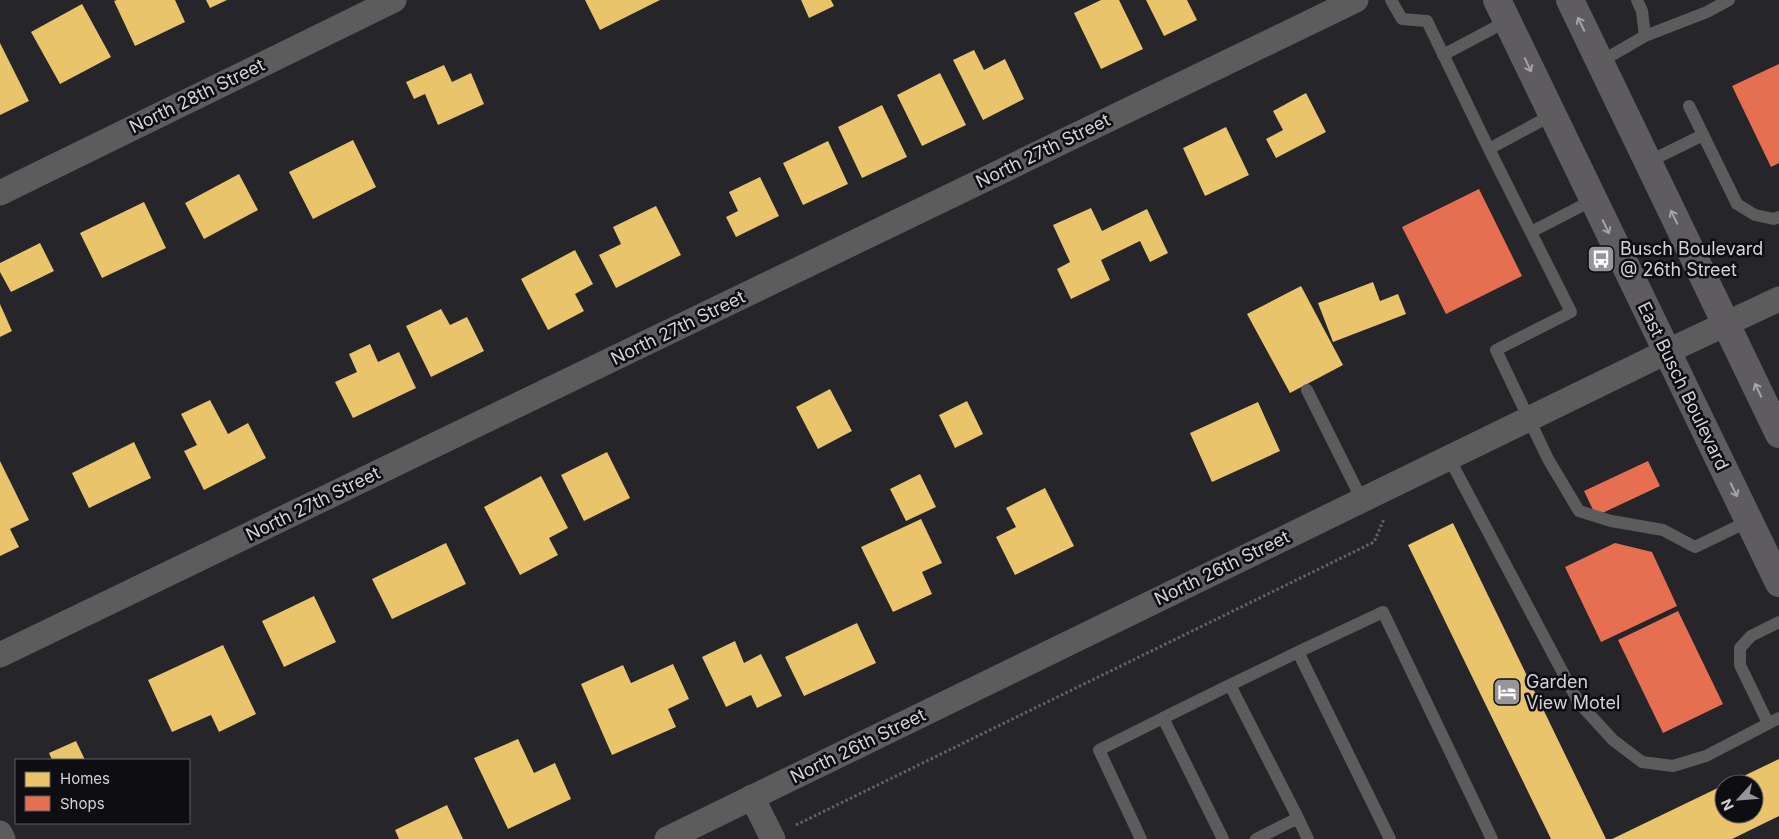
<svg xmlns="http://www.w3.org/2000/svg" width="1779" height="839" font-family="Inter,sans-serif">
	<rect width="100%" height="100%" fill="#26252a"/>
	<path fill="#e9c46a" d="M117,0H175L185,22L135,46L114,1Z
		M206,0H227L210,8Z
		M585,0H660L600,30Z
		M801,0H831L834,6L809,18Z
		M1101,0H1119L1143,49L1101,69L1074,13Z
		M1146,0H1187L1197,20L1164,36Z
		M82,4L111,57L60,84L31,32Z
		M0,43L29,101L0,115Z
		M974,50L984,70L1005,59L1024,99L983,120L953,60Z
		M444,65L452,82L471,73L484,104L438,125L425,94L414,99L406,82Z
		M940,73L966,125L922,146L897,95Z
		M1306,93L1326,132L1276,158L1266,139L1283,130L1273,111Z
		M882,105L907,157L862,178L838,127Z
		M1226,127L1249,175L1205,196L1183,148Z
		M353,140L376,187L313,219L289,172Z
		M828,141L848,184L803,205L783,163Z
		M239,174L258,210L204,239L185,203Z
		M760,177L779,216L736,237L726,217L738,211L729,192Z
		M144,202L166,248L102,278L80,233Z
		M656,206L681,255L616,288L599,255L621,244L613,227Z
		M1091,208L1102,231L1147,209L1168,253L1150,262L1140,241L1101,260L1110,280L1071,299L1057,269L1070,262L1053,225Z
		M40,243L54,271L11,292L0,272V263Z
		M575,250L593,284L575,294L584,311L548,330L521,279Z
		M1373,282L1380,301L1398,294L1406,314L1333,342L1318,303Z
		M1301,286L1343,365L1290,393L1247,314Z
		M0,304L12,331L0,337Z
		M441,309L450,325L467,317L484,351L431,377L406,326Z
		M370,344L378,362L399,352L416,388L353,418L335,382L357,372L349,354Z
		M830,389L852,431L818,449L796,407Z
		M210,400L228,434L248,423L266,458L204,490L184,451L197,445L181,414Z
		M967,401L983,434L955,448L939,415Z
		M1258,402L1280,451L1212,482L1190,433Z
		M134,442L151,478L89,508L72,473Z
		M607,452L630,498L584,521L561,475Z
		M0,461L29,520L10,529L19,547L0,556Z
		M920,474L936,507L906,521L890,489Z
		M541,476L568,528L549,538L558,555L520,575L484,507Z
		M1045,488L1074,546L1015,575L996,537L1016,527L1006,508Z
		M921,519L942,563L922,572L932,594L893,612L861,547Z
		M1453,523L1606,839H1551L1408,545Z
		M446,543L466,584L392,619L372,579Z
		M314,596L336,642L284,667L262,621Z
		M857,623L876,663L804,696L785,657Z
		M735,641L744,663L761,654L782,696L757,708L751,695L726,707L702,657Z
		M223,645L256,714L219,732L211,715L172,732L148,680Z
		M673,664L689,699L668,709L676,727L612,755L581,684L623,665L631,683Z
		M518,739L534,773L555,763L571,799L508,829L474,758Z
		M76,741L85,760H52L49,753Z
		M1779,759V816L1732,839H1612L1724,785V814H1754V784H1727Z
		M447,805L463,839H399L395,830Z"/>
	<path fill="#e76f51" d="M1779,64V163L1771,167L1732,86Z
		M1479,189L1522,276L1446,314L1402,227Z
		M1648,461L1660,486L1596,516L1584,491Z
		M1615,543L1652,552L1677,606L1601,642L1565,567Z
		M1678,611L1723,704L1663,733L1618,640Z"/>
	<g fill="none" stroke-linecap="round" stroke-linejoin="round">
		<path stroke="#646264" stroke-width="3" stroke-dasharray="2.5 2.5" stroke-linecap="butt" d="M796,825L1374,542L1384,519"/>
		<path stroke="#5d5c5d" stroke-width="12" d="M1391,0L1402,19L1427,21L1489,149
			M1645,36L1707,12L1729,0
			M1443,55L1507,21
			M1600,62L1645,36L1642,11L1637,0
			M1689,106L1737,204L1755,215L1774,219L1779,217
			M1552,115L1489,149L1571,312L1496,350L1548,459L1579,511L1611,521L1663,530L1695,547L1749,521
			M1648,162L1703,135
			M1531,232L1593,200
			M1307,390L1362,500
			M1449,458L1579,703L1613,740L1642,762L1673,766L1706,756L1779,718
			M1768,723L1740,665V648L1751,636L1779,622
			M1298,818L1230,685L1298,652
			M1141,839L1099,750L1163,718
			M1223,839L1163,718L1230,685
			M1256,839L1298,818L1308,839
			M1390,839L1298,652L1383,612L1492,839"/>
		<path stroke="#5d5c5d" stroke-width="25" d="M0,193L394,0
			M0,655L1356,0
			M752,797L773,839
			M0,833L3,839
			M667,839L1666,352L1779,299"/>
		<path stroke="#5e5c5f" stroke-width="28" d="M1497,0L1779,583
			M1570,0L1779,434"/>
	</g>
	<defs><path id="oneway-shaft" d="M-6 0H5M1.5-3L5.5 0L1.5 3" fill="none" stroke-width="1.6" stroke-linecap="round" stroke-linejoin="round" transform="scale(1.25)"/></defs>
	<g stroke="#a4a3a7">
		<use href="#oneway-shaft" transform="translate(1581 24) rotate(-116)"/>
		<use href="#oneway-shaft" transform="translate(1528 65) rotate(65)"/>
		<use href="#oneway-shaft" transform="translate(1674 217) rotate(-116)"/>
		<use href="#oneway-shaft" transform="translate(1606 227) rotate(64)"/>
		<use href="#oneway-shaft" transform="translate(1758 390) rotate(-116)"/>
		<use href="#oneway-shaft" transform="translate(1734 490) rotate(64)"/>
	</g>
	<defs>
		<g id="bus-square" transform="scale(1.4375)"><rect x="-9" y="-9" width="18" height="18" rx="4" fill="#96959a" stroke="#0e0d11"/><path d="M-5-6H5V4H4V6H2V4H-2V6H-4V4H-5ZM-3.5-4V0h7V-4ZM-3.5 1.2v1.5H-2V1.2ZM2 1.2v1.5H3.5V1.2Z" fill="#fff"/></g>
		<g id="hotel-square" transform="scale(1.4375)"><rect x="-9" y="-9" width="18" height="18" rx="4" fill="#96959a" stroke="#0e0d11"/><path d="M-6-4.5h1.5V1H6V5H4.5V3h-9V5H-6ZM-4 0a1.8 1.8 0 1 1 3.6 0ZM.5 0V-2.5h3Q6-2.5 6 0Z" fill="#fff"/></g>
	</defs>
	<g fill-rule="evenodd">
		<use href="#bus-square" x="1601" y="259"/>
		<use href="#hotel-square" x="1507" y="692"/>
	</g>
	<g text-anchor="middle" stroke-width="5" stroke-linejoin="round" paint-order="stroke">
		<g font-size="18" fill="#d3d2d7" stroke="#0e0d11">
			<text transform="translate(197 96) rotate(-26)" y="6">North 28th Street</text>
			<text transform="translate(1043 151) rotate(-26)" y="6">North 27th Street</text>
			<text transform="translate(678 328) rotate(-26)" y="6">North 27th Street</text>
			<text transform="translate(1683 386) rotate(64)" y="6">East Busch Boulevard</text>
			<text transform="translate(313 504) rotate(-26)" y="6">North 27th Street</text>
			<text transform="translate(1222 568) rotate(-26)" y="6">North 26th Street</text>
			<text transform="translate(858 746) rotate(-26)" y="6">North 26th Street</text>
		</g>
		<g font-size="18" fill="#d3d2d7" stroke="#0e0d11" text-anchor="start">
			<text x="1620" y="255">Busch Boulevard<tspan x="1620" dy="21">@ 26th Street</tspan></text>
			<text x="1526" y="688">Garden<tspan x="1526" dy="21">View Motel</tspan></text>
		</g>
	</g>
	<rect x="15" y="759" width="175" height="65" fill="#0e0d11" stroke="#5d5c60"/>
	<rect x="25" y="772" width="25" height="15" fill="#e9c46a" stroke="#5d5c60"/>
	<text x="60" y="784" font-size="15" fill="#d3d2d7">Homes</text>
	<rect x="25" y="796" width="25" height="15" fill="#e76f51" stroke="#5d5c60"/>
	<text x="60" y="809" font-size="15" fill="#d3d2d7">Shops</text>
	<g transform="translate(1739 799) rotate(244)"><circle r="24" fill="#0e0d11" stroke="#5d5c60"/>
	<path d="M0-4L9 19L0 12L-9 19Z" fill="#96959a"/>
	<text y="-8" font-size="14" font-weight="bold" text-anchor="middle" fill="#d3d2d7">N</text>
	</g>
</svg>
